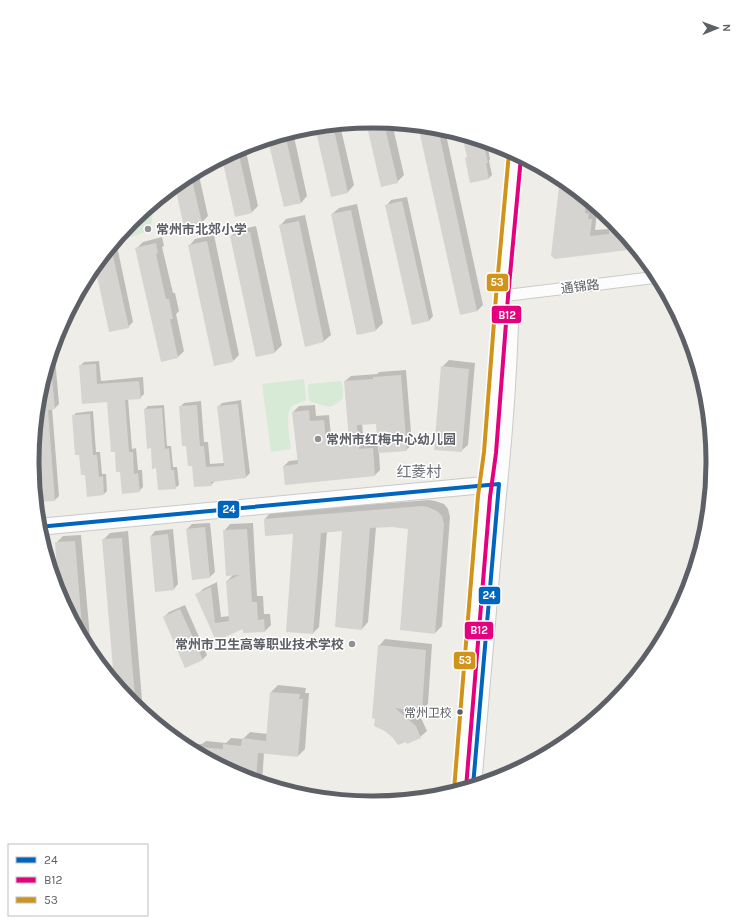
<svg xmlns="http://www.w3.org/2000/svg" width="745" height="924" font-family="Karla,'Noto Sans SC',sans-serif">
	<rect width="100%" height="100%" fill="#eeede8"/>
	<path fill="#d6ead6" d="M151,206C157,235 139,235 116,240L132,221Z
		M304,379L306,400C301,403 295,403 291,407C285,415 290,440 291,449L271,452L262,384Z
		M340,381L342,383C344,400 345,399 330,407L311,402L309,399L308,386L309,384Z"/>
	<path fill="#0003" fill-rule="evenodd" d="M367,122H373L392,123L404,175L397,182Z
		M340,125L354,185L348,192L332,196L316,127Z
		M420,126L439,128L445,130L483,305L477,311L461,314Z
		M293,132L307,196L301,203L284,206L269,139Z
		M463,135L487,143L490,159L489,161L492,175L489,178L471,182L466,158L468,156Z
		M242,147H245L258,206L252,212L222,158Z
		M198,171L208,216L201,223L185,226L176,185L184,179Z
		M561,179L591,203L590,207L594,208V213H597L595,230L610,229L615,223L634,247L632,248L552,256Z
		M407,197L433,316L429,321L387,205L391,200Z
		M357,204L383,323L376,330L357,334L332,214L339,208Z
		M305,215L331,335L324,341L305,345L280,226L286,219Z
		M256,226L282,345L275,352L256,356L231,236L238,230Z
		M214,235L239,355L233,361L189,246L195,239Z
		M162,237L164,246L162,247L173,293H175L179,311L176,314L184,351L178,357L137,248L143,242Z
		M117,246L133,322L128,327L110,331L95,265L110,248Z
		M54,346L59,404L55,408H52L59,496L55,500L33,452L39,395Z
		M449,360L475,363L468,445L461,451L442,367Z
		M99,361L101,381L143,377L144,394L140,398L128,399L132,449L136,448L138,470H142L143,487L139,491L121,471L116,451L108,401L80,366L84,362Z
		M406,370L412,445L406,450L379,452L380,470L375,475L286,484L284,466L289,461L298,460L293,412L299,406L315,405L316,416L329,415L331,436L350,434L345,381L351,376L377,374L379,372ZM377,423L378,443L364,444L362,424Z
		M241,400L250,473L246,477L215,481L211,485L193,465L180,407L184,403L201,401L204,442H208L210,464L224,463L218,407L222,403Z
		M164,405L167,446H171L173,467H177L179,485L175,488L157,467L152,447L145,409L148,406Z
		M93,411L96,452H100L102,474H106L107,491L104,494L86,474L73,416L76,413Z
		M429,500L435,501L444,504L448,509L450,517L442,626L435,633L409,528L392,526L376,527L368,622L362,629L343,530L327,531L319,627L313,633L294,533L265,519L271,512Z
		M210,523L215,572L210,577L187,529L192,524Z
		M253,523L257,596H263L264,614H270L271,625L265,631L244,628L216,640L197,595L203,589L217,582L221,617L230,616L227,581L234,574L224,531L230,524Z
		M173,529L178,584L174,589L156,591L151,536L155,531Z
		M128,531L143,712L132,703L115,683L103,540L110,533Z
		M81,535L90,638L85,643L61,597L56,543L63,536Z
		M185,605L207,655L202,660L164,617L169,612Z
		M385,639L432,644L428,704L421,711L410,709L422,720L427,731L420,737L406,740L398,744L379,646Z
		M278,685L306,688L305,693H309L305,749L298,756L264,753L262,783L242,776L189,748L194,744H202L206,741L226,743L231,738L243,739L250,732L268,734L271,692Z"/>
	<path fill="#d5d4d1" d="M366,122H373L384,123L398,183L381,187Z
		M333,125L348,193L331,197L315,127Z
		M433,127L438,128L477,311L460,315L419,130Z
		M285,134L301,203L284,207L268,140Z
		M462,135L483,141L488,163H486L489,179L470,183L465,158L467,157Z
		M238,150L252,213L235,217L222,158Z
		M191,175L202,223L184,227L175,186L184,179Z
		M560,178L586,199L585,213L589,214L588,219H592L590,236L609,234V228L618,227L636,249L555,259L551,256Z
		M402,201L429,321L412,325L385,205Z
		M351,210L376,331L357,335L331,214Z
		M299,221L324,342L305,347L279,225Z
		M250,232L275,353L256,357L230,236Z
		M207,241L233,362L214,366L188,245Z
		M156,243L158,253L156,254L166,299H169L173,319H170L178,358L161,362L135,248Z
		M112,251L129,328L109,332L95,266L107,252Z
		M50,357L55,409L48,410L55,501L36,502L32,458L39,395Z
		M96,364L97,384L139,381L141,399L125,400L129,452H133L134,474L138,473L140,492L122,494L120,472H116L115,452H111L107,402L82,404L79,365Z
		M441,366L469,369L462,452L434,450Z
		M401,375L407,451L378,453L376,424L357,425L359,449L373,448L375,476L285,485L283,466L298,464L292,412L309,410L310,421L324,420L326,441L349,439L344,381L373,379V377Z
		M238,404L246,478L211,482L212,486L194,487L192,466H188L186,446H182L179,406L197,405L200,446H204L206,467L224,466L217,406Z
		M162,408L165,449L169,448L171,470H174L176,489L158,490L156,468L152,469L151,448L147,449L144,409Z
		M90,414L93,455H97L99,477L103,476L104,495L87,497L85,475H81L79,455H75L72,415Z
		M422,506L428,507L437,511L442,516L444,525L435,634L400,630L408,529L392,527L370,528L362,630L335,627L342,531L321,533L313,634L286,632L293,534L265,536L264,519Z
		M205,527L210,578L192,580L186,529Z
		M247,529L252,602H257L258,620L264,619L265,632L243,633V629L216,641L195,594L211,587L215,623L229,621L226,581L240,575L226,576L223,530Z
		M168,534L174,590L155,592L150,536Z
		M122,538L131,651L136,706L132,703L114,681L112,657L102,539Z
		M75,541L83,639L59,595L55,542Z
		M180,609L203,660L185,668L163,617Z
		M378,645L426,650L422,712L395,708L416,726L421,738L407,744L406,742L398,745L393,738L385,731L374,726L375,719L372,718Z
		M270,692L300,694L299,699H303L298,757L258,753L256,781L242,776L186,746L223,749V744L241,746L242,738L266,741Z"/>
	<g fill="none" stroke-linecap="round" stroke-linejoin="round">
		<g stroke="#cbcbca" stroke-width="13">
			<path id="street" d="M502,296L658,277"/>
		</g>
		<g stroke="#c9cac9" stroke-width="18">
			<path id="secondary" d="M38,527L495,484
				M473,786L498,494C504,437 508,381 510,325
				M460,790L484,496L490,453L502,296L515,154"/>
		</g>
		<use href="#street" stroke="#fcfcfc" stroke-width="11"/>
		<use href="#secondary" stroke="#fcfcfc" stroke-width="16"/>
		<g stroke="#fff" stroke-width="7">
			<path id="bus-1" d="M38,527L499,484L473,786"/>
		</g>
		<g stroke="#fff" stroke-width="7">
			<path id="bus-2" d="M466,788L490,497L496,453L508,297L521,157"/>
		</g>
		<g stroke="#fff" stroke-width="7">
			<path id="bus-3" d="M454,790L478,496L484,452L496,296L509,153"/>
		</g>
		<use href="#bus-1" stroke="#0065bd" stroke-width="4"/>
		<use href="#bus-2" stroke="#e5007d" stroke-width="4"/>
		<use href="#bus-3" stroke="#d1941a" stroke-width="4"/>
	</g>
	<g fill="#909194" stroke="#fff" stroke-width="1.5">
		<circle cx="148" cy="229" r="4"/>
		<circle cx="318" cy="439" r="4"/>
		<circle cx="352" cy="644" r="4"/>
	</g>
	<circle fill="#5e6067" stroke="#fff" stroke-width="1.5" cx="460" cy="712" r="3.5"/>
	<g text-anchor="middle" stroke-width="3" stroke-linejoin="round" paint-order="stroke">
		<g font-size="12" fill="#5e6067" stroke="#fff" text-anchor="end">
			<text x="452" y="717">常州卫校</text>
		</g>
		<g font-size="13" font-weight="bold" fill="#5e6067" stroke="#fff" text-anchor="start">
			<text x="156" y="234">常州市北郊小学</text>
			<text x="326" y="444">常州市红梅中心幼儿园</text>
			<text x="344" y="649" text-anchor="end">常州市卫生高等职业技术学校</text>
		</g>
		<g font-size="13" fill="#5e6067" stroke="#fff">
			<text transform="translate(580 286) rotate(-7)" y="5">通锦路</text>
		</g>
		<g font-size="15" fill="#6f7279" stroke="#fff">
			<text x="419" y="477">红菱村</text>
		</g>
	</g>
	<path d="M0 0H745V924H0ZM372 128H373A333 333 0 0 1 706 461V463A333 333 0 0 1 373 796H372A333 333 0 0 1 39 463V461A333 333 0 0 1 372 128Z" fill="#fff" fill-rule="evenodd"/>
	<path fill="none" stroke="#5e6067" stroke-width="5" d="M372 128H373A333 333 0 0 1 706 461V463A333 333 0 0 1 373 796H372A333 333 0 0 1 39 463V461A333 333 0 0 1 372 128Z"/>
	<g stroke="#fff" stroke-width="1.5">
		<rect x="486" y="273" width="23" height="19" rx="4" fill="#d1941a"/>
		<rect x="491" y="305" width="31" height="19" rx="4" fill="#e5007d"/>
		<rect x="217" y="500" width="23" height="19" rx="4" fill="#0065bd"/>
		<rect x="478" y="586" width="23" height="19" rx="4" fill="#0065bd"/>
		<rect x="464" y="621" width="30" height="19" rx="4" fill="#e5007d"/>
		<rect x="453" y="651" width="23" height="19" rx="4" fill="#d1941a"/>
	</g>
	<g font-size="11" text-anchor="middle" font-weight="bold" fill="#fff">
		<text x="497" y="286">53</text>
		<text x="507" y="319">B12</text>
		<text x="229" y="513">24</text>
		<text x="489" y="599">24</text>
		<text x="479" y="634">B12</text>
		<text x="465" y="664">53</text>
	</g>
	<rect x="8" y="844" width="140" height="72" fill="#ffffff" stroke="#bfbfc2"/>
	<rect x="16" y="857" width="20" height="6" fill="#0065bd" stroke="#bfbfc2"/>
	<text x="44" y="864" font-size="12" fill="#5e6067">24</text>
	<rect x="16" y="877" width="20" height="6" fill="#e5007d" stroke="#bfbfc2"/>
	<text x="44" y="884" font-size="12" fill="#5e6067">B12</text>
	<rect x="16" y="897" width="20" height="6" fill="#d1941a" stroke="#bfbfc2"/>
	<text x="44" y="904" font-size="12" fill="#5e6067">53</text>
	<g transform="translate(717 28) rotate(89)" stroke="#ffffff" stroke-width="3" paint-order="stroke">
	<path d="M0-3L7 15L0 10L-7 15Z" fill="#5e6067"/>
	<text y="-6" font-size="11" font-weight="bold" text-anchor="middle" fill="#5e6067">N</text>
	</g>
</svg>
